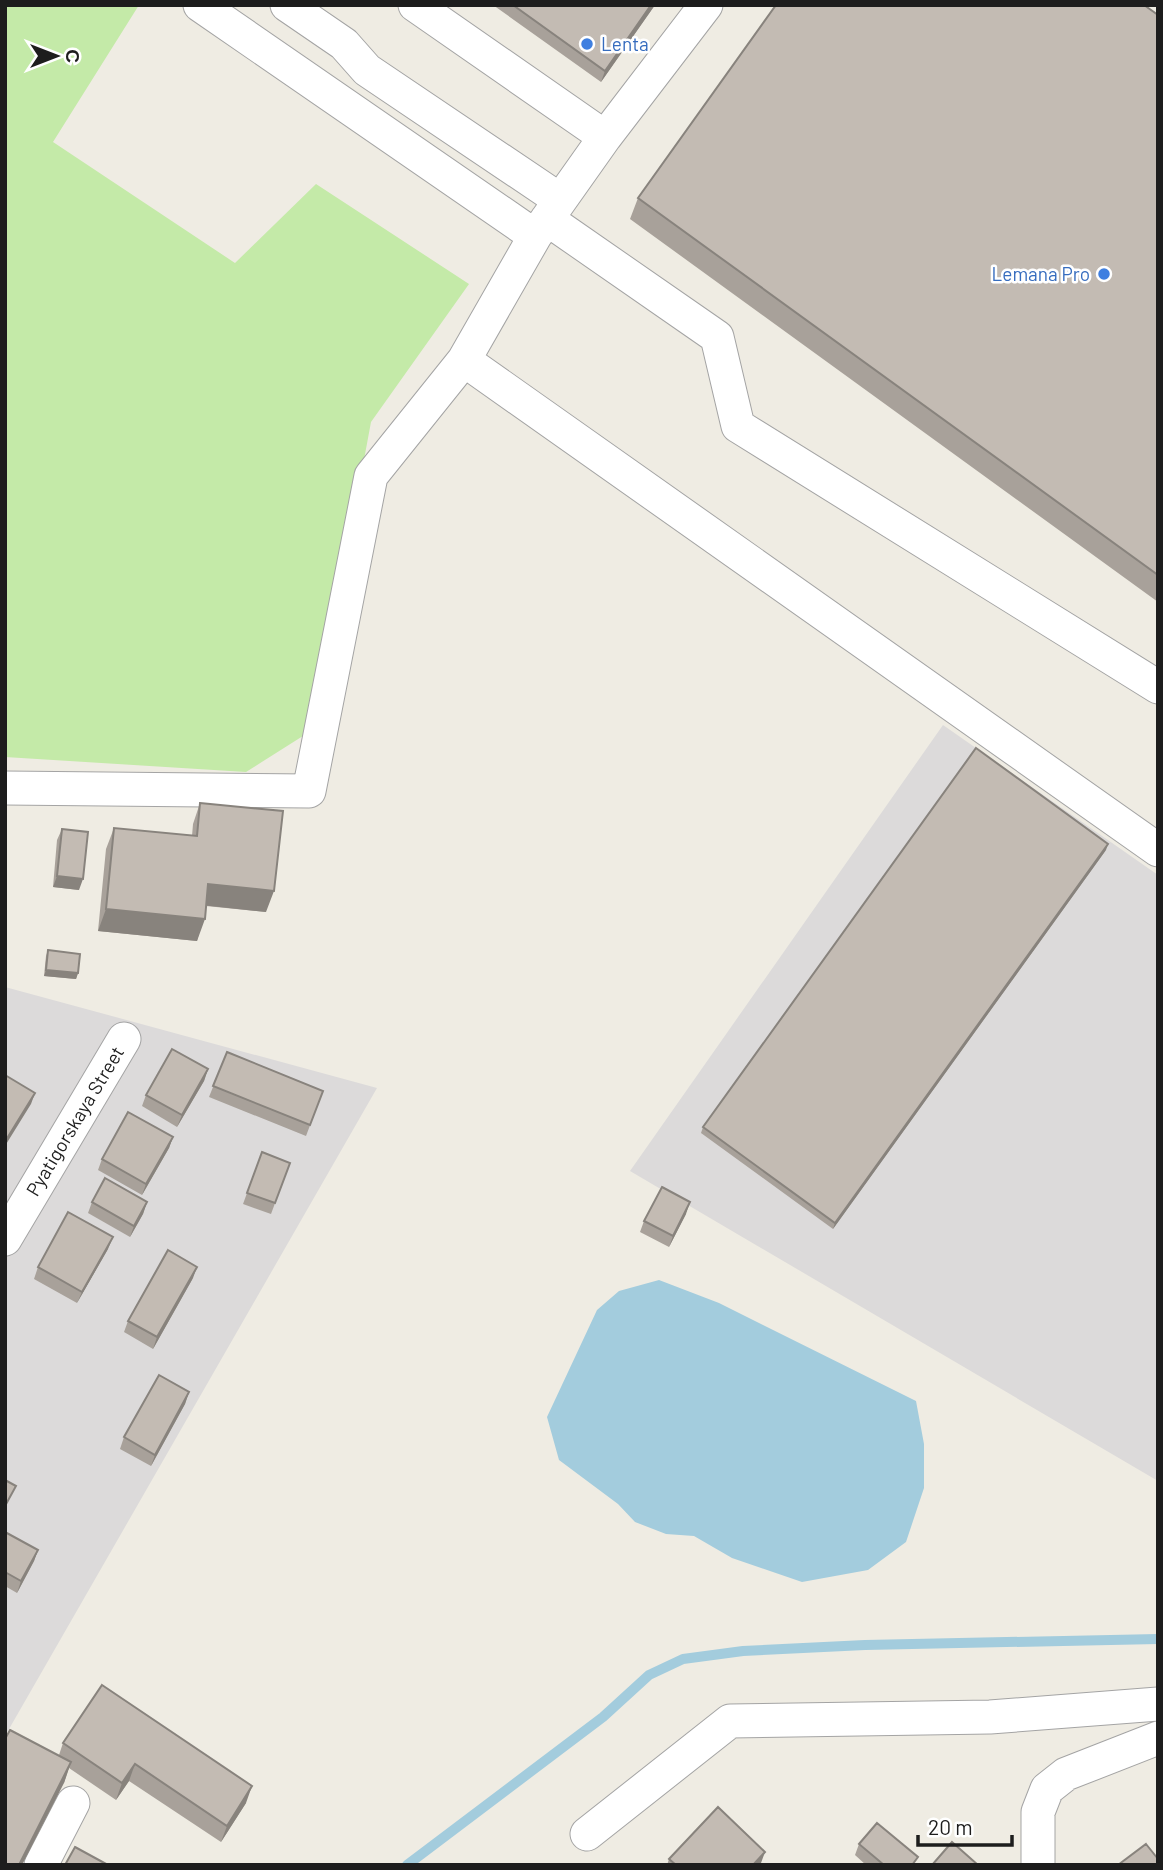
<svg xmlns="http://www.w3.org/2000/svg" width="1163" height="1870" font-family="Barlow,sans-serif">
	<rect width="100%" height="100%" fill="#efece3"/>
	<path fill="#dcdada" d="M943,725L1158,875V1481L630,1171Z
		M5,987L377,1088L5,1736Z"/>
	<path fill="#c4eaa8" d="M5,5H139L53,142L235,263L316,184L469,284L371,422L314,729L246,772L5,757Z"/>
	<path fill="#a3ccdd" d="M659,1280L719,1303L916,1401L924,1444V1488L906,1542L868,1570L802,1582L732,1558L694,1536L666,1534L635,1522L618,1504L559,1460L547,1417L597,1310L619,1291Z"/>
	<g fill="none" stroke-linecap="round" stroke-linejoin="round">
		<path stroke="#a3ccdd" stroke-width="10" d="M407,1865L603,1717L649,1675L683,1659L743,1651L865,1645L1158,1639"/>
		<g stroke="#a4a4a4" stroke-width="35">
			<path id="minor" d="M200,5L535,236L605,137L706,5
				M287,5L344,44L367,70L560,200
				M415,5L605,137
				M547,219L717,337L738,426L1158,687
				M535,236L464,360L1158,850
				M5,788L309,791L371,476L464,360
				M5,1239L124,1039
				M587,1834L730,1721L990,1717L1158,1704
				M41,1865L73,1803
				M1038,1865V1812L1047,1789L1066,1774L1158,1738"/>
		</g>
		<use href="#minor" stroke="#fff" stroke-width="33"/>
	</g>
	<path fill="#a8a19a" d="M493,5H655L601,82Z
		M1158,15V602L630,219L638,198Z
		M200,803L266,912L206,906L197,941L98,931L106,849L114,828L192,836L193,824Z
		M62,829L79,890L53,887L57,840Z
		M1106,850L833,1229L701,1133L703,1127Z
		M48,950L78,973L76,979L44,976L46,956Z
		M227,1052L323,1091L306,1136L209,1097Z
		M208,1069L204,1081L177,1127L142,1106L146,1095Z
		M173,1137L169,1148L142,1195L98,1170L102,1159Z
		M262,1152L290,1163L271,1214L243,1204Z
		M92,1202H147L143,1214L130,1237L88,1213Z
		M686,1214L669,1247L640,1232L644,1221Z
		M108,1249L77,1303L34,1279L38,1267Z
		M193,1278L153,1349L124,1332L128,1321Z
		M189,1392L185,1404L151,1466L120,1449L124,1437Z
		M5,1532L38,1550L34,1561L17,1593L5,1586Z
		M102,1685L246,1803L221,1842L129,1781L116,1800L69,1768L64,1783L59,1755L63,1743Z
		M859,1844L916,1865H866L855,1855Z
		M669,1859L761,1863L759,1865H667Z"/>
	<path fill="#88837d" d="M651,5H655L601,82L605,71Z
		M1108,844L1106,850L833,1229L835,1223Z
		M57,876L83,879L79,890L53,887Z
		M208,884L274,891L266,912L201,905Z
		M106,909L205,919L197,941L98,931Z
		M46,970L78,973L76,979L44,976Z
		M208,1069L204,1081L177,1127L182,1115Z
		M35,1093L31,1104L5,1146L6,1140Z
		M173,1137L169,1148L142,1195L146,1184Z
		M147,1202L143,1214L130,1237L134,1226Z
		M690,1202L686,1214L669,1247L673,1236Z
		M113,1237L108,1249L77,1303L82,1292Z
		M197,1267L193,1278L153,1349L157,1337Z
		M189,1392L185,1404L151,1466L155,1455Z
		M38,1550L34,1561L17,1593L21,1581Z
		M71,1762L64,1783L22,1865H19Z
		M135,1764L129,1781L116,1800L122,1783Z
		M252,1786L246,1803L221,1842L227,1826Z
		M765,1852L761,1863L759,1865H753Z"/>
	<path fill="#c3bbb3" stroke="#88837d" stroke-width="2" d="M513,5H651L605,71Z
		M776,5H1144L1158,15V575L638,198Z
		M976,748L1108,844L835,1223L703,1127Z
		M200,803L283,811L274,891L208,884L205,919L106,909L114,828L197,836Z
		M62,829L88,832L83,879L57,876Z
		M48,950L80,954L78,973L46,970Z
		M172,1049L208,1069L182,1115L146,1095Z
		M227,1052L323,1091L310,1125L213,1086Z
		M5,1075L35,1093L6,1140L5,1139Z
		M128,1112L173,1137L146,1184L102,1159Z
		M262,1152L290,1163L275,1203L247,1193Z
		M105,1178L147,1202L134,1226L92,1202Z
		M662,1187L690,1202L673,1236L644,1221Z
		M68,1212L113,1237L82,1292L38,1267Z
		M168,1250L197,1267L157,1337L128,1321Z
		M159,1375L189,1392L155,1455L124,1437Z
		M5,1480L16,1486L5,1506Z
		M5,1532L38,1550L21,1581L5,1572Z
		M102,1685L252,1786L227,1826L135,1764L122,1783L63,1743Z
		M10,1730L71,1762L19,1865H5V1739Z
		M718,1807L765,1852L753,1865H676L669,1859Z
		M877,1823L918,1857L912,1865H884L859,1844Z
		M952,1842L978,1865H932Z
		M1146,1844L1158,1859V1865H1118Z
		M75,1847L108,1865H65Z"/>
	<g fill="#3f7fe0" stroke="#fff" stroke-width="2.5">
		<circle cx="587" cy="44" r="7"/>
		<circle cx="1104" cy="274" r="7"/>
	</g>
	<g text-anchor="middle" stroke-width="5" stroke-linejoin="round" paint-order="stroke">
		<g font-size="19" fill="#366cbe" stroke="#fff" text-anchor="start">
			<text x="601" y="51">Lenta</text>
			<text x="1090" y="281" text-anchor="end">Lemana Pro</text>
		</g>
		<g font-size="19" fill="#1d1d1d" stroke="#fff">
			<text transform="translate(75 1121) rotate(-59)" y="7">Pyatigorskaya Street</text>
		</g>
	</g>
	<rect width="1163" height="1870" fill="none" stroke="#1d1d1d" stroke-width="14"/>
	<g transform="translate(56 56) rotate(90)" stroke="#ffffff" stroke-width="5" paint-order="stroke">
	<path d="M0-5L12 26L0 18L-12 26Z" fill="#1d1d1d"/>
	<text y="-10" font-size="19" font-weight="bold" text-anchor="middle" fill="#1d1d1d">С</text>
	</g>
	<path d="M918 1835v10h94v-10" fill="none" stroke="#1d1d1d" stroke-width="3.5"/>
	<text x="928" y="1835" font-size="21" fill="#1d1d1d" stroke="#ffffff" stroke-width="5" paint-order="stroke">20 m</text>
</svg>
